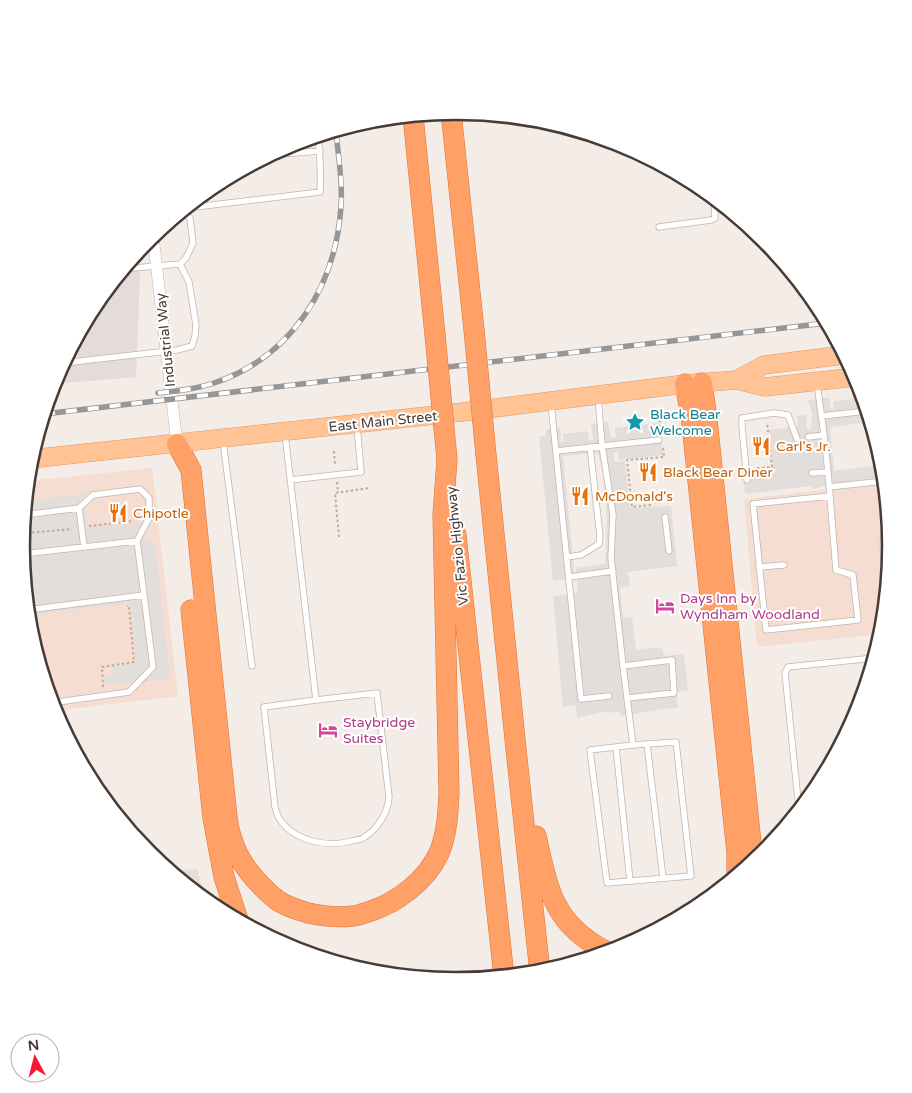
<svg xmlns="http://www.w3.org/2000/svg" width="912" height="1093" font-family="'Varela Round',sans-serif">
	<rect width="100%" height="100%" fill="#f4ece7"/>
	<path fill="#e8ddd5" d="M197,869L206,901L170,871Z"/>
	<path fill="#f6ddd2" d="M152,468L178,696L54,711L30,631L21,546L28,481Z
		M885,483L891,547L882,634L757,647L744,499Z"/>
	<path fill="#e3dcd9" d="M138,252L140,275L136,377L53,384L95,305Z"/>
	<path fill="#e2dedc" d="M829,398L831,409H834L833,401L863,398L870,422L830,427L834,471L879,465L877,444L882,462L884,477L836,483V484L813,489L811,486L745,494L743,473L773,469L769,430L798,426L797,416L806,415L807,429H811L812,414L808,400Z
		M608,422L611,438H616L615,428L659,423L663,455L619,460L618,452H614V462L625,461L630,508L671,506L677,566L628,572L630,586L619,588H620L623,618L632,617L636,650L658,647V649L662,648L664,656L684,654L688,690L676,692L678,707L620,716L619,711L609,713L608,711L577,718L576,705L563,707L553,596L578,593L576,568L605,564L607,517L603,473L598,453L563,456L575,578L553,581L539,437L546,435V429L560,428L561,442H564L563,434L588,431L589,440H593L591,424Z
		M84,494L87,528L142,522L146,527V541H155L170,679L105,685L104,676L113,675L112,666L136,664L130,603L28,615L21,546L26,501Z
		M890,536L891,547L885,603L877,537Z"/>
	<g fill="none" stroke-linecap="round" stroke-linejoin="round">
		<g stroke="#c2b4ad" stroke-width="7">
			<path id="lane" d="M270,155L320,151
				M187,208L320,192C321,174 320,155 318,136
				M659,227L711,220L715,218L714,199
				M131,260L134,268L180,264L186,258L193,243L190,218L182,212
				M63,363L177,350L192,346L195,336L196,325L189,282L180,264
				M551,403L581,699L609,696
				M821,416L867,411
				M285,434L316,700L377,693L389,797C388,813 377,830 363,838C360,840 355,840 352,841C327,848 293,841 279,818C277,815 276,810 275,807L264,707L316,700
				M808,437L824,435L817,383
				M223,441L252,666
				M556,451L602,446L598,397
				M828,472L836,570L853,575L858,620L766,630L753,504L830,496
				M812,473L828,472L824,435
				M290,480L361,472L357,426
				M747,480L742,427V418L774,413L788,415L797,439
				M829,487L884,481
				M79,508L93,495L140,489L149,498V518L137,541
				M24,515L79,508L84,547
				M665,517L669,551
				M22,541L23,553
				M22,554L137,541L144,595
				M567,557L581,555L599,544L600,536L590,447
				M759,567L784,565
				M569,577L613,571
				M27,610L144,595L153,667L129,692L51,703
				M623,666L627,698L674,693L672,660L623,666L611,558L613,515L602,446L659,440
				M627,698L633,745L676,742L691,876L607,883L590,750L633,745
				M647,744L663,878
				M616,747L630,881
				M799,810L785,673L788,667L874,658"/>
		</g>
		<g stroke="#c2b4ad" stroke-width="12">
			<path id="street" d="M153,236L177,444"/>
		</g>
		<g stroke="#e59a64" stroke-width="19">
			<path id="primary" d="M736,380L764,365L844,355
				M30,459L463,412L685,384L736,380L765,387L856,377"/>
		</g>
		<g stroke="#df7136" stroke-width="21">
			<path id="highway" d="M451,112L474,330
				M413,116L435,335
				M702,383L707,419L753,862
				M685,384L691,415L737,853V876
				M177,444L191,470L227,817C228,824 229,832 232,839C238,862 258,885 277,900C285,906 298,910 308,913C322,916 338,918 353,916C358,916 363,913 368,912C397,903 426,881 439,853C447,834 448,814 449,793L443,515L447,459
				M486,455L516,749L540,973
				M456,535L504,977
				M191,610L213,818L224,877L238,920
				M536,836C546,879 550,915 589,941C596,946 602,950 610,952"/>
		</g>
		<path stroke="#c1a99b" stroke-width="2" stroke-dasharray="2.5 2.5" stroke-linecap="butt" d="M659,415L661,432
			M334,451L335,465
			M757,468L772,467L767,423H766
			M337,482L338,492
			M651,505L632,507L627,460L664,457L663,447
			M89,526L134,521
			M27,533L72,529
			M339,537L335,493L369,488
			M103,687L102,667L134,662L129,606H127"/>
		<use href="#lane" stroke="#fff" stroke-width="5.5"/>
		<use href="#street" stroke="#fff" stroke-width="11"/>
		<use href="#primary" stroke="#ffc395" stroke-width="18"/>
		<use href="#highway" stroke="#ffa167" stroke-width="20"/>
		<g stroke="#969696" stroke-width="5.5">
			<path id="rail" d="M158,393C177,391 196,389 214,383C292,357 336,286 341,206C343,181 338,156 336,131
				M44,414L827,323"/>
		</g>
		<use href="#rail" stroke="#fff" stroke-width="4" stroke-dasharray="11" stroke-linecap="butt"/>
		<g stroke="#df7136" stroke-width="21" stroke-linecap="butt">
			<path id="highway-bridge" d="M474,330L486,455
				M435,335L447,459"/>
		</g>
		<use href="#highway-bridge" stroke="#ffa167" stroke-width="20"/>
	</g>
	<defs>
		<g id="sight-bare" transform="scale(1.5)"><path d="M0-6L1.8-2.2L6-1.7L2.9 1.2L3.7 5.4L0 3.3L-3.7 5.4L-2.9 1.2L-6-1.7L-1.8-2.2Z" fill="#0f9aa8" stroke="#fff" stroke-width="2.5" paint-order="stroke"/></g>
		<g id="restaurant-bare" transform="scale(1.5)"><path d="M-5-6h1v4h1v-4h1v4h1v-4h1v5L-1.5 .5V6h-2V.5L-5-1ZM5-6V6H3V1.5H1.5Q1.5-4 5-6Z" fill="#e8710a" stroke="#fff" stroke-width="2.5" paint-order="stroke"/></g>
		<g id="hotel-bare" transform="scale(1.5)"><path d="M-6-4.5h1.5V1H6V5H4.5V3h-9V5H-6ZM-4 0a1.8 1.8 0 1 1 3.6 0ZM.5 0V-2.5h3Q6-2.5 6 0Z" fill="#d1479c" stroke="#fff" stroke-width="2.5" paint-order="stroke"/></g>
	</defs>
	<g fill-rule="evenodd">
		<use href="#sight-bare" x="635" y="422"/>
		<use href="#restaurant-bare" x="761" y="446"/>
		<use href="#restaurant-bare" x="648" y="472"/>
		<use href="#restaurant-bare" x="580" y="496"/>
		<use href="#restaurant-bare" x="118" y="513"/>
		<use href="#hotel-bare" x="665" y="606"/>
		<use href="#hotel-bare" x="328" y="730"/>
	</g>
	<g text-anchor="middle" stroke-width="4" stroke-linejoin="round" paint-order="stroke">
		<g font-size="14" fill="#473b36" stroke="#fff">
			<text transform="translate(165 340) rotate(-96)" y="5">Industrial Way</text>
			<text transform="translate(383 421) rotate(-6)" y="5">East Main Street</text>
			<text transform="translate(457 546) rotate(-96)" y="5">Vic Fazio Highway</text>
		</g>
		<g font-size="14" fill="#0d838f" stroke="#fff" text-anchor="start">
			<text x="650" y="419">Black Bear<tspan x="650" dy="16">Welcome</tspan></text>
		</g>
		<g font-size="14" fill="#c56008" stroke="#fff" text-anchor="start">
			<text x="776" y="451">Carl's Jr.</text>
			<text x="663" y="477">Black Bear Diner</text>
			<text x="595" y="501">McDonald's</text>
			<text x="133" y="518">Chipotle</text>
		</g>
		<g font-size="14" fill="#b23c85" stroke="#fff" text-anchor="start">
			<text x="680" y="603">Days Inn by<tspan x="680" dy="16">Wyndham Woodland</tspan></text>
			<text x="343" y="727">Staybridge<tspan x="343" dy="16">Suites</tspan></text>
		</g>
	</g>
	<path d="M0 0H912V1093H0ZM30 546a426 426 0 1 1 852 0a426 426 0 1 1-852 0Z" fill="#fff" fill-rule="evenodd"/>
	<path fill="none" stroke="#473b36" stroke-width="2.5" d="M30 546a426 426 0 1 1 852 0a426 426 0 1 1-852 0Z"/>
	<g transform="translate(35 1058) rotate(353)"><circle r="24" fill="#ffffff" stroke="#b5b1af"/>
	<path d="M0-4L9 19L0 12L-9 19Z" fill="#fc1634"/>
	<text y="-8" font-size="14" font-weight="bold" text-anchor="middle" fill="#473b36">N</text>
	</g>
</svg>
